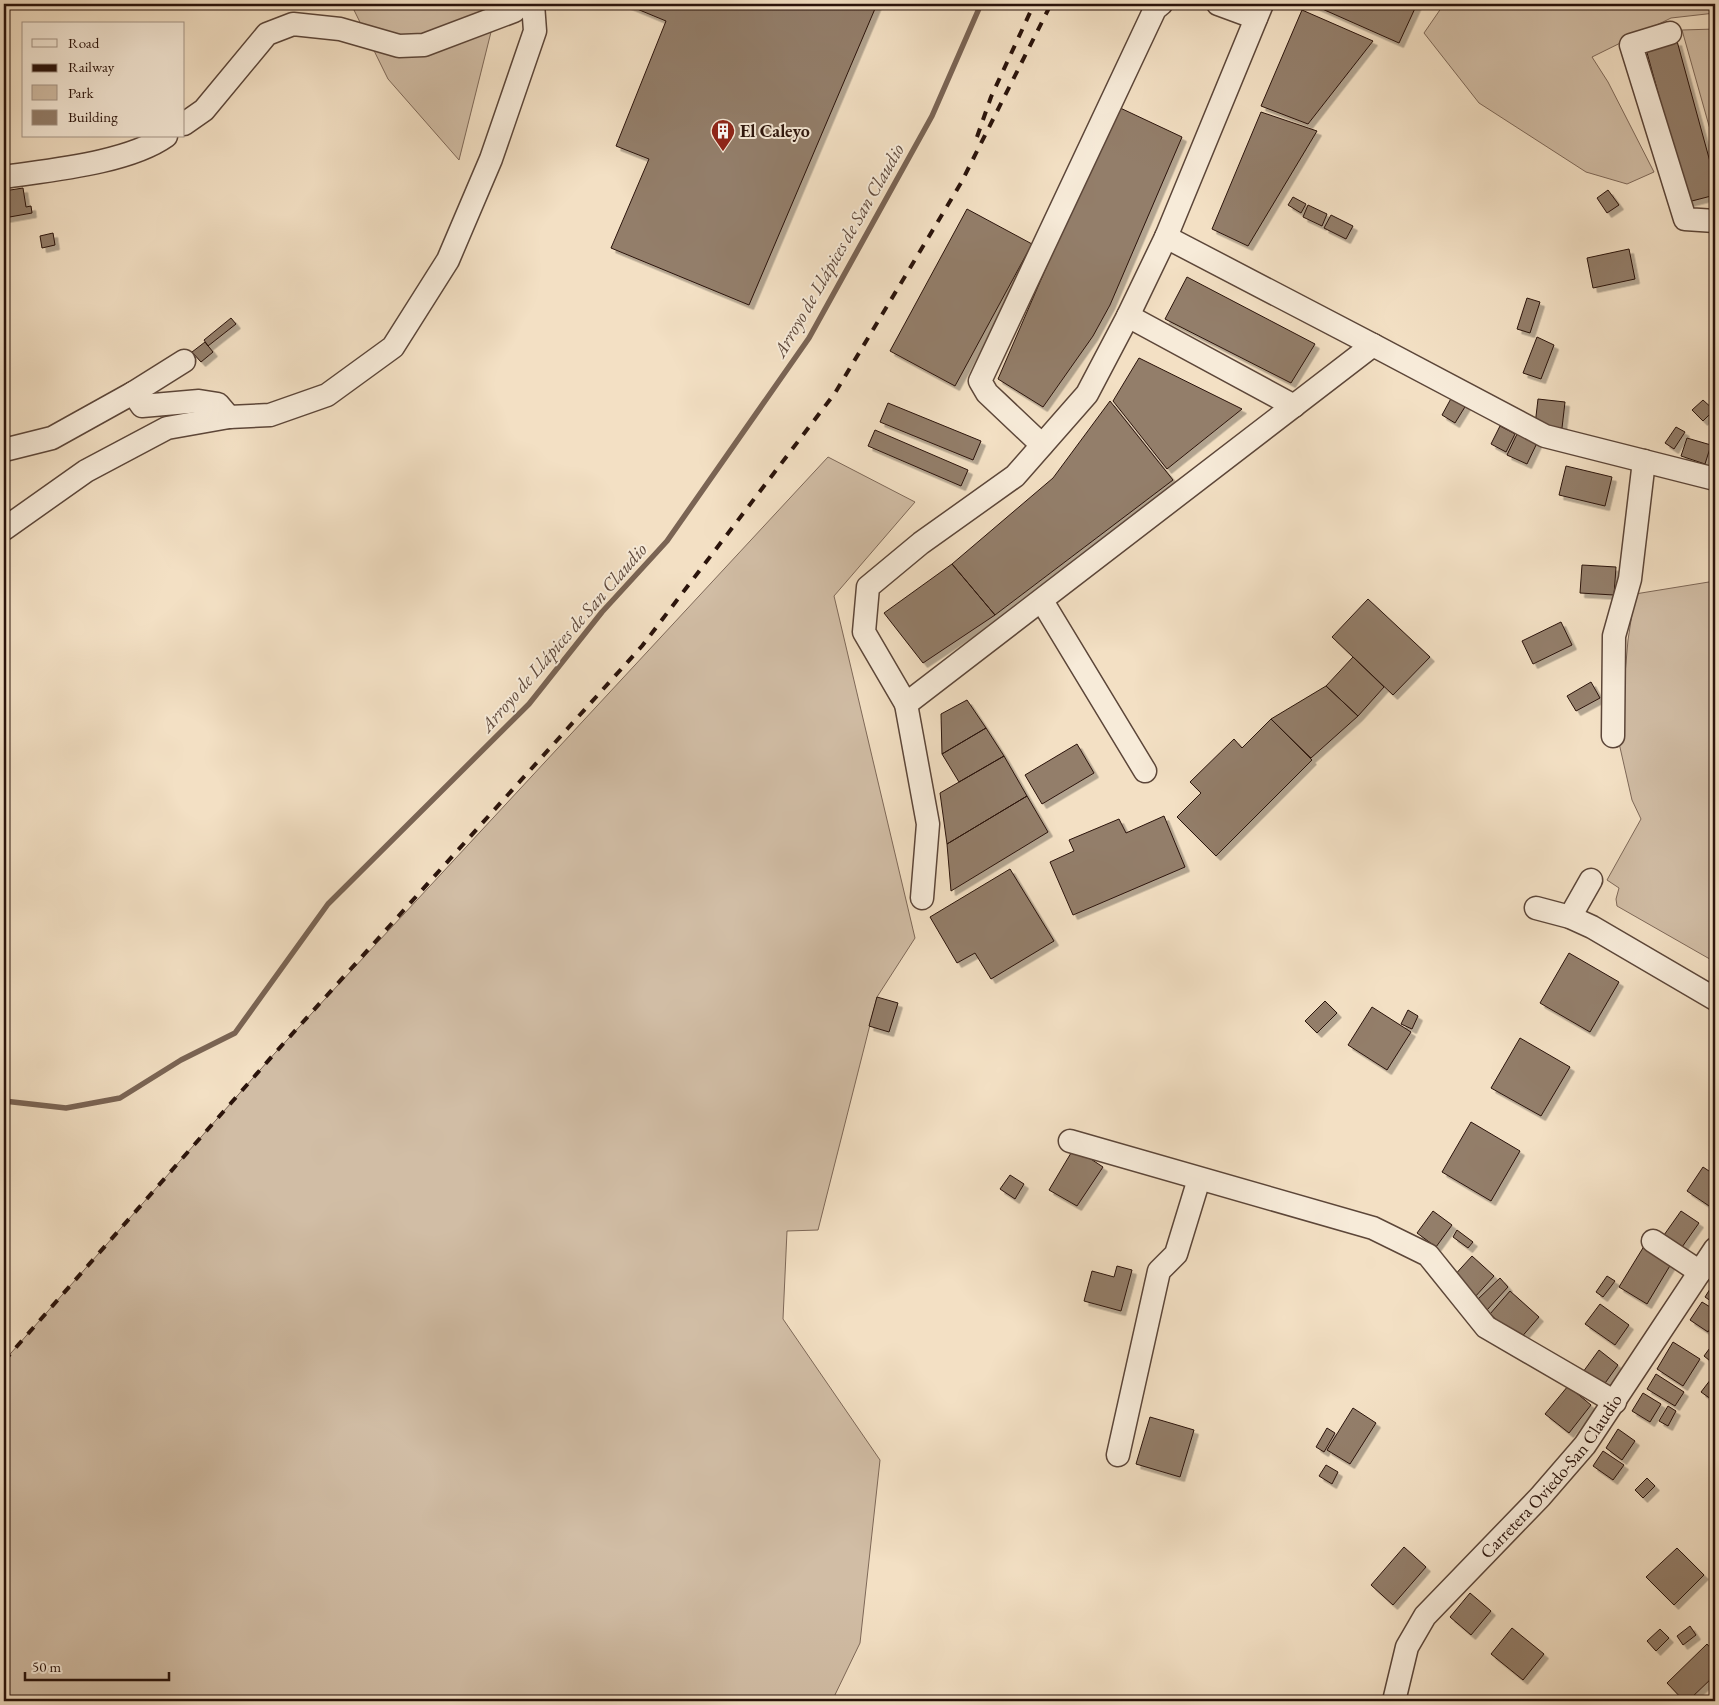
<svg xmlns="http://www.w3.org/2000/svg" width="1719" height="1705" font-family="'EB Garamond',serif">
	<defs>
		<filter id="shadow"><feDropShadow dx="4.5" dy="4.5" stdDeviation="0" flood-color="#0004"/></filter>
	</defs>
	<rect width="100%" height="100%" fill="#f3e0c4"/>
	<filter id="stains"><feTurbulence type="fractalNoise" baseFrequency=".004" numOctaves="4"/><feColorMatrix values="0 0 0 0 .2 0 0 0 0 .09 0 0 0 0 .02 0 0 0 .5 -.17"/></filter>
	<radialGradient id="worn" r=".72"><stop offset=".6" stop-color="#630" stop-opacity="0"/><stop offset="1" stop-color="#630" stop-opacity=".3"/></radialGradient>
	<path fill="#d1bda5" stroke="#7e6858" d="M351,4H498L459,160L388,79Z
		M1444,4H1715V13L1671,18L1592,57L1608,82L1654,172L1627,184L1586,172L1479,103L1424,33Z
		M1715,29V147L1682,30Z
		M828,457L915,502L834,596L915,938L877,997L818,1230L787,1231L783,1319L880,1460L860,1643L832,1701H4V1361L275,1053Z
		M1715,581V962L1617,906L1616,899L1619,888L1607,880L1641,819L1632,800L1619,743L1628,640L1635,594Z"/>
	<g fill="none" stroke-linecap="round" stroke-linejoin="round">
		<path stroke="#7a6454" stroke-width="5.5" d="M4,1101L66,1108L120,1098L181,1060L235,1033L328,904L529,704L602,612L667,541L809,338L932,116L981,4"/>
	</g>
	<path fill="#937e6b" stroke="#2a130b" filter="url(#shadow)" d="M625,4H877L749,305L611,248L649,159L616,146L666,21Z
		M1311,4H1417L1399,43Z
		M1302,10L1373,41L1308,124L1261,106Z
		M1677,41L1715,180V195L1688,202L1646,49Z
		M1116,106L1182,137L1110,305L1093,336L1043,407L998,379Z
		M1261,112L1317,131L1248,246L1212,229Z
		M23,188L26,207L31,206L32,213L4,218V191Z
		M1608,190L1619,205L1607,213L1597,198Z
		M1293,197L1306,204L1301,213L1288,205Z
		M1308,205L1327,214L1322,226L1303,217Z
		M967,209L1032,244L955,386L890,351Z
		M1331,215L1353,226L1346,239L1324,228Z
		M53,233L55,245L42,248L40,236Z
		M1629,249L1635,279L1593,288L1587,258Z
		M1187,277L1315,344L1291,383L1165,319Z
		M1527,298L1540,302L1530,333L1517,329Z
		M231,318L236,324L208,346L204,340Z
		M1537,337L1554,345L1541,379L1523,373Z
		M205,342L213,352L201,362L192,352Z
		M1139,358L1242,409L1167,469L1113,401Z
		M1454,393L1468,402L1455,423L1442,415Z
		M1538,399L1565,402L1562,428L1535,425Z
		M1703,400L1714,410L1703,421L1692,410Z
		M1110,401L1173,480L995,615L952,564L1053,478Z
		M888,403L981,441L973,460L880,422Z
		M1500,426L1515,434L1506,452L1491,444Z
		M1676,427L1685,432L1674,449L1665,443Z
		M875,430L968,470L961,486L868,446Z
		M1517,434L1537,443L1527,464L1507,455Z
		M1687,438L1711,445L1705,464L1681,456Z
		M1566,466L1612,477L1605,506L1559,495Z
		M952,564L995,615L923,663L884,613Z
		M1582,565L1616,567L1614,595L1580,593Z
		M1368,599L1430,657L1393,695L1332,637Z
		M1561,622L1572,645L1533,664L1522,641Z
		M1353,657L1384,687L1358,716L1326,686Z
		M1591,682L1600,698L1576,711L1567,696Z
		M1326,686L1358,716L1311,758L1271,719Z
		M967,700L986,728L942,754L941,714Z
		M1271,719L1312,760L1216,856L1177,817L1201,793L1190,782L1234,739L1242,748Z
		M986,728L1004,756L959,782L942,754Z
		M1077,744L1094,773L1042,804L1025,775Z
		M1004,756L1027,796L947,844L940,793Z
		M1027,796L1048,832L951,891L947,844Z
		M1164,816L1185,867L1073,915L1050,862L1074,851L1069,840L1119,819L1126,833Z
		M1010,869L1054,941L991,979L975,953L957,963L930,917Z
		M1569,953L1619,982L1590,1032L1540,1003Z
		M877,997L898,1003L889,1032L869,1026Z
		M1325,1001L1337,1013L1317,1033L1305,1021Z
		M1372,1007L1411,1032L1387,1070L1348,1045Z
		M1408,1010L1418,1016L1412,1029L1401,1024Z
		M1520,1038L1570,1067L1541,1116L1491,1088Z
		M1471,1122L1520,1151L1491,1201L1442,1172Z
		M1074,1148L1103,1167L1077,1206L1049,1190Z
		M1703,1167L1715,1175V1210L1687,1191Z
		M1010,1175L1024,1184L1015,1199L1000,1189Z
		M1433,1211L1452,1225L1436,1247L1417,1233Z
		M1681,1211L1699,1223L1682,1247L1664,1235Z
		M1457,1230L1473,1242L1468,1248L1453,1237Z
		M1646,1243L1674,1259L1647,1304L1619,1287Z
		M1472,1256L1494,1276L1474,1298L1452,1278Z
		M1117,1266L1132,1270L1121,1311L1084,1301L1092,1271L1114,1277Z
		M1607,1276L1615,1281L1603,1297L1596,1292Z
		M1500,1278L1508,1287L1487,1310L1477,1300Z
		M1715,1281V1304L1705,1297Z
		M1510,1291L1539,1317L1519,1340L1490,1314Z
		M1702,1302L1715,1310V1320L1708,1332L1690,1320Z
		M1600,1304L1629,1325L1615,1345L1585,1324Z
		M1715,1341V1365L1704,1356Z
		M1673,1342L1700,1359L1683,1386L1657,1369Z
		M1599,1350L1618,1365L1603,1386L1583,1372Z
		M1656,1374L1684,1392L1675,1406L1647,1389Z
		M1711,1379L1715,1382V1402L1701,1392Z
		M1568,1386L1591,1405L1569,1433L1545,1414Z
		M1643,1393L1661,1404L1650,1422L1632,1411Z
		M1668,1406L1676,1411L1668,1426L1659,1421Z
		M1353,1408L1376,1423L1350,1464L1327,1450Z
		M1150,1417L1194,1430L1180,1477L1136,1464Z
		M1327,1428L1335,1433L1324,1452L1316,1447Z
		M1618,1429L1635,1441L1622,1460L1606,1448Z
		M1603,1451L1624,1465L1613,1480L1593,1466Z
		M1326,1465L1338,1472L1332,1484L1319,1476Z
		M1647,1478L1655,1486L1643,1498L1635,1490Z
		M1404,1547L1426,1567L1393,1605L1371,1585Z
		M1677,1548L1704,1575L1674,1605L1646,1577Z
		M1470,1593L1491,1611L1471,1635L1450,1617Z
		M1690,1626L1696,1635L1683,1645L1677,1636Z
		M1512,1628L1544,1654L1523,1680L1491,1654Z
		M1660,1629L1669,1638L1656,1651L1647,1641Z
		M1707,1644L1715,1653V1675L1688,1701H1684L1667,1683Z"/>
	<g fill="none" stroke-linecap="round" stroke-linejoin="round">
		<g stroke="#5c4639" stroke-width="25">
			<g id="minor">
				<path d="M1218,4L1256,18"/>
				<path d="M1262,4L1166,237L1128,316L1087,394L1015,476L921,543L868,587L864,632L906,704L1373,345L1545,436L1715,479"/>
				<path d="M1670,33L1631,45L1685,219L1715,221"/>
				<path d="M184,124L204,110L267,34L293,24L340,29L399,46L424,45L514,11L520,4"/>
				<path d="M4,177C50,170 128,163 166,136"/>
				<path d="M1166,237L1373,345"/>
				<path d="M1128,316L1294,406"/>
				<path d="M133,393L184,361"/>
				<path d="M1042,445L987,393L980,381L1155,9L1161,4"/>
				<path d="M4,450L52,438L133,393L142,406L199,401L218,404L229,417"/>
				<path d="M4,529L86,471L167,428L229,417L270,415L327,395L393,347L448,260L491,159L535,31L533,4"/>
				<path d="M1042,601L1145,771"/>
				<path d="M906,704L928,824L922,898"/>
				<path d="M1613,736L1614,636L1630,579L1644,461"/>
				<path d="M1536,908L1570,917L1592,927L1715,999"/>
				<path d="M1570,917L1591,880"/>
				<path d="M1070,1141L1373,1228L1428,1255L1486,1327L1615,1402"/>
				<path d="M1653,1241L1700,1272"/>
				<path d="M1118,1455L1159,1271L1176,1254L1199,1179"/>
				<path id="s1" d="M1394,1701L1407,1647L1425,1616L1540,1497L1585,1445L1715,1249"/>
			</g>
		</g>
		<use href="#minor" stroke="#f7ebd9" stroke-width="22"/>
		<path stroke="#2a130b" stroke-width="4" stroke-dasharray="9 9" stroke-linecap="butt" d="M977,137L991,97L1034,4
			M4,1361L275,1053L642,646L835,393L961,183L1051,4"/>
	</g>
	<defs>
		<g id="building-pin" transform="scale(1.25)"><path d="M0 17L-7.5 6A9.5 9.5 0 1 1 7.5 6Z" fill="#8f2418" stroke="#f7ebd9"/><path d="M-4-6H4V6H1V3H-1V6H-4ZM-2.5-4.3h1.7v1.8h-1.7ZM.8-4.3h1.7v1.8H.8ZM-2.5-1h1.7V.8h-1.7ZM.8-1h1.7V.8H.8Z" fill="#fff"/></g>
	</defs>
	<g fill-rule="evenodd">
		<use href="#building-pin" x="723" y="131"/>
	</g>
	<g text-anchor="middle" stroke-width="4" stroke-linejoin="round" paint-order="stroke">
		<g font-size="18" font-weight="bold" fill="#2a130b" stroke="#f7ebd9" text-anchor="start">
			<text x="740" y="137">El Caleyo</text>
		</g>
		<g font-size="18" fill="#2a130b" stroke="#f7ebd9">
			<text dy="6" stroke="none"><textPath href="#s1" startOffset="280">Carretera Oviedo-San Claudio</textPath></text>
		</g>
		<g font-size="19" font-style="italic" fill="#5f493c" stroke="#f7ebd9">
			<text transform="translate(838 250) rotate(-60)" y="7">Arroyo de Llápices de San Claudio</text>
			<text transform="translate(563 637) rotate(-49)" y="7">Arroyo de Llápices de San Claudio</text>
		</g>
	</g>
	<rect width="1719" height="1705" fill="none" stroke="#f3e0c4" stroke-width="20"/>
	<rect x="5" y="5" width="1709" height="1695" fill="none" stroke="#2a130b" stroke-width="2.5"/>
	<rect x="10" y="10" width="1699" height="1685" fill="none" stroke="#2a130b"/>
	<rect x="22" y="22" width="162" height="115" fill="#f7ebd9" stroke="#a59587"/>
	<rect x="32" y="39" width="25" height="8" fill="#f7ebd9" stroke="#a59587"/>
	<text x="68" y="48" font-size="15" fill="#2a130b">Road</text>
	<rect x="32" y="64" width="25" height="8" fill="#2a130b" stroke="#a59587"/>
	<text x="68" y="72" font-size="15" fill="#2a130b">Railway</text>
	<rect x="32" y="85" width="25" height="15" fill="#d1bda5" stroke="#a59587"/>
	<text x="68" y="98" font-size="15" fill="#2a130b">Park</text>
	<rect x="32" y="110" width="25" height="15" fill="#937e6b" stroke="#a59587"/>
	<text x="68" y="122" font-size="15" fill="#2a130b">Building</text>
	<path d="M25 1672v8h144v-8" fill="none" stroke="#2a130b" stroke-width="2.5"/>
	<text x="32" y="1672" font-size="15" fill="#2a130b" stroke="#f7ebd9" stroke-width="4" paint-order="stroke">50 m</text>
	<rect width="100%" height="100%" filter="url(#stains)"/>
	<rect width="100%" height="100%" fill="url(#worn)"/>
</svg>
